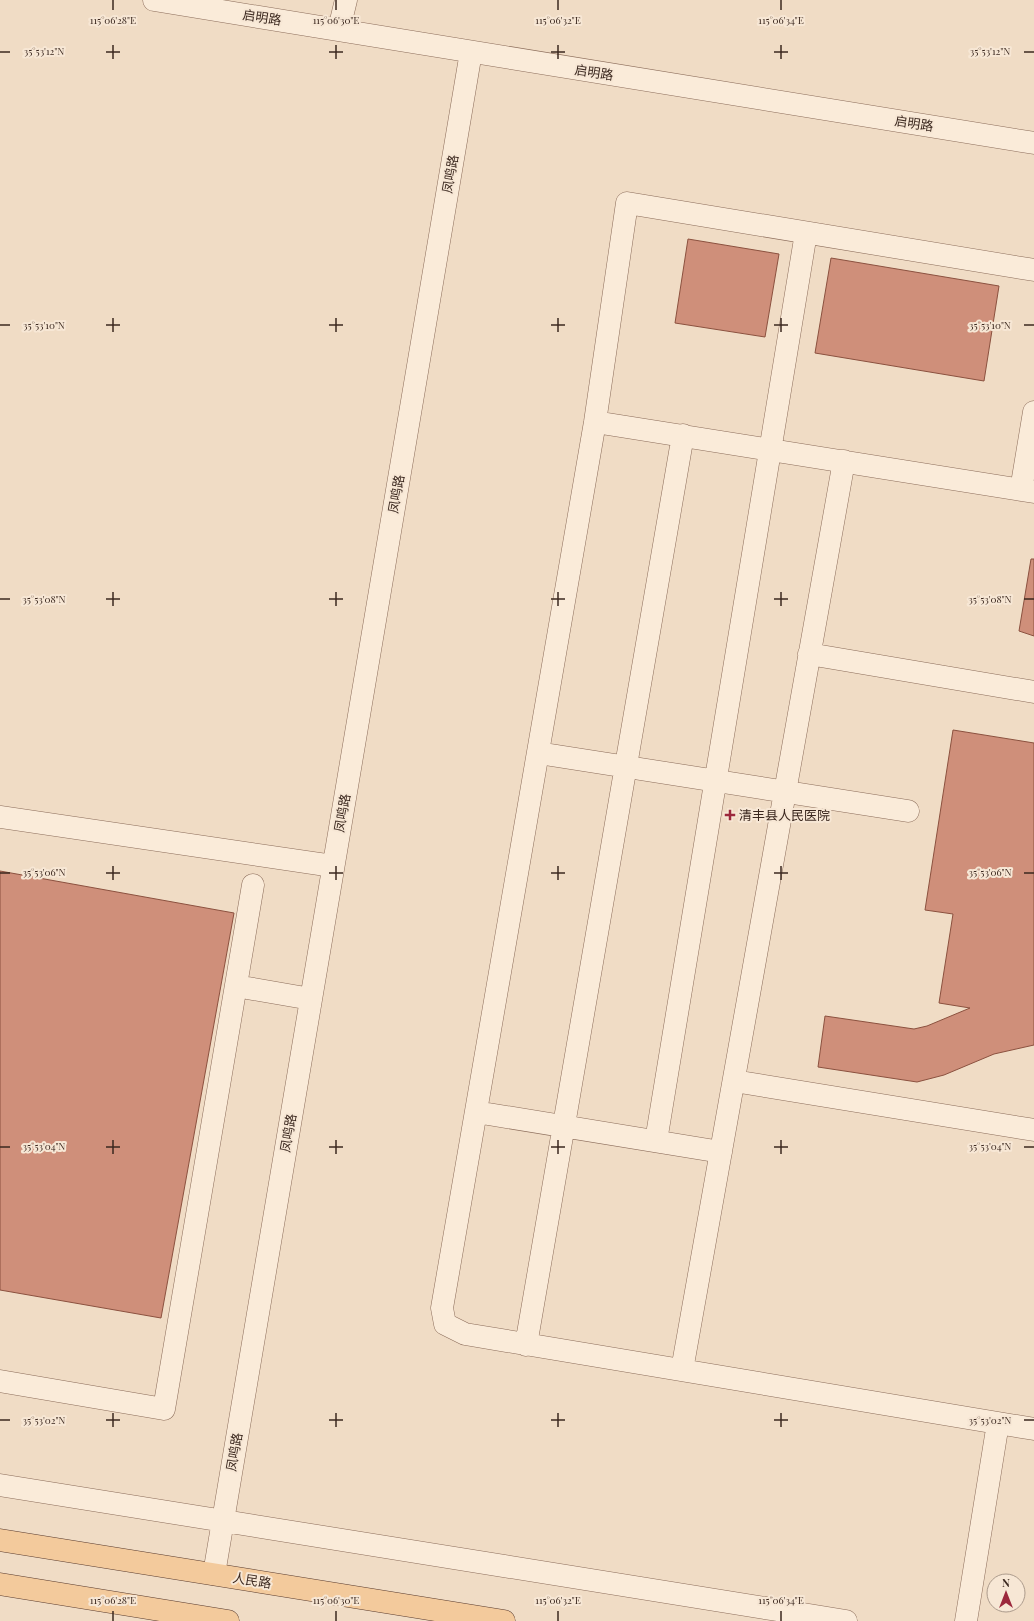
<svg xmlns="http://www.w3.org/2000/svg" width="1034" height="1621" font-family="'Playfair Display','Noto Sans SC',serif">
	<rect width="100%" height="100%" fill="#f0dcc5"/>
	<path fill="#cf8f7a" stroke="#8b513f" d="M688,239L779,254L765,337L675,323Z
		M831,258L999,286L984,381L815,353Z
		M1031,559H1034V636L1019,631Z
		M953,730L1034,743V1045L994,1054L944,1075L917,1082L818,1067L825,1016L914,1029L927,1026L970,1008L939,1003L953,914L925,910Z
		M0,871L234,913L161,1318L0,1290Z"/>
	<g fill="none" stroke-linecap="round" stroke-linejoin="round">
		<g stroke="#8b6c5a" stroke-width="23">
			<path id="minor" d="M154,0L1034,143
				M339,29L346,0
				M1034,270L627,203L595,422L442,1308L445,1324L465,1334L1034,1429
				M595,422L1034,492
				M1021,490L1034,412
				M809,654L1034,692
				M538,753L908,811
				M0,817L333,866
				M236,986L311,999
				M734,1081L1034,1130
				M476,1112L721,1152
				M656,1141L806,233
				M526,1345L683,435
				M682,1370L844,461
				M0,1381L164,1409L253,885
				M0,1485L846,1621
				M214,1574L471,52
				M966,1621L998,1423"/>
		</g>
		<g stroke="#593b2e" stroke-width="23">
			<path id="major" d="M0,1540L504,1621
				M0,1584L228,1621"/>
		</g>
		<use href="#minor" stroke="#faebd9" stroke-width="22"/>
		<use href="#major" stroke="#f3ca9c" stroke-width="22"/>
	</g>
	<path fill="none" stroke="#3b281f" stroke-width="1.5" d="M113,0V10M336,0V10M558,0V10M781,0V10M113,45V59M336,45V59M558,45V59M781,45V59M0,52H10M106,52H120M329,52H343M551,52H565M774,52H788M1024,52H1034M113,318V332M336,318V332M558,318V332M781,318V332M0,325H10M106,325H120M329,325H343M551,325H565M774,325H788M1024,325H1034M113,592V606M336,592V606M558,592V606M781,592V606M0,599H10M106,599H120M329,599H343M551,599H565M774,599H788M1024,599H1034M113,866V880M336,866V880M558,866V880M781,866V880M0,873H10M106,873H120M329,873H343M551,873H565M774,873H788M1024,873H1034M113,1140V1154M336,1140V1154M558,1140V1154M781,1140V1154M0,1147H10M106,1147H120M329,1147H343M551,1147H565M774,1147H788M1024,1147H1034M113,1413V1427M336,1413V1427M558,1413V1427M781,1413V1427M0,1420H10M106,1420H120M329,1420H343M551,1420H565M774,1420H788M1024,1420H1034M113,1611V1621M336,1611V1621M558,1611V1621M781,1611V1621"/>
	<path fill="#9c283c" stroke="#f7e7d5" stroke-width="1.5" d="M728 809h4v4h4v4h-4v4h-4v-4h-4v-4h4z"/>
	<g text-anchor="middle" stroke-width="4" stroke-linejoin="round" paint-order="stroke">
		<g font-size="13" fill="#3b281f" stroke="#f7e7d5">
			<text transform="translate(262 17) rotate(9)" y="5">启明路</text>
			<text transform="translate(594 72) rotate(9)" y="5">启明路</text>
			<text transform="translate(914 123) rotate(9)" y="5">启明路</text>
			<text transform="translate(450 174) rotate(-80)" y="5">凤鸣路</text>
			<text transform="translate(396 494) rotate(-80)" y="5">凤鸣路</text>
			<text transform="translate(342 813) rotate(-80)" y="5">凤鸣路</text>
			<text transform="translate(288 1133) rotate(-80)" y="5">凤鸣路</text>
			<text transform="translate(234 1452) rotate(-80)" y="5">凤鸣路</text>
			<text transform="translate(252 1580) rotate(9)" y="5">人民路</text>
		</g>
		<g font-size="13" fill="#3b281f" stroke="#f7e7d5" text-anchor="start">
			<text x="739" y="820">清丰县人民医院</text>
		</g>
	</g>
	<g font-size="10" text-anchor="middle" fill="#3b281f" stroke="#f7e7d5" stroke-width="4" stroke-linejoin="round" paint-order="stroke">
		<text x="113" y="24">115°06'28"E</text>
		<text x="336" y="24">115°06'30"E</text>
		<text x="558" y="24">115°06'32"E</text>
		<text x="781" y="24">115°06'34"E</text>
		<text x="44" y="55">35°53'12"N</text>
		<text x="990" y="55">35°53'12"N</text>
		<text x="44" y="329">35°53'10"N</text>
		<text x="990" y="329">35°53'10"N</text>
		<text x="44" y="603">35°53'08"N</text>
		<text x="990" y="603">35°53'08"N</text>
		<text x="44" y="876">35°53'06"N</text>
		<text x="990" y="876">35°53'06"N</text>
		<text x="44" y="1150">35°53'04"N</text>
		<text x="990" y="1150">35°53'04"N</text>
		<text x="44" y="1424">35°53'02"N</text>
		<text x="990" y="1424">35°53'02"N</text>
		<text x="113" y="1604">115°06'28"E</text>
		<text x="336" y="1604">115°06'30"E</text>
		<text x="558" y="1604">115°06'32"E</text>
		<text x="781" y="1604">115°06'34"E</text>
	</g>
	<g transform="translate(1006 1593)"><circle r="19" fill="#f7e7d5" stroke="#ac9b8c"/>
	<path d="M0-3L7 15L0 10L-7 15Z" fill="#9c283c"/>
	<text y="-6" font-size="11" font-weight="bold" text-anchor="middle" fill="#3b281f">N</text>
	</g>
</svg>
